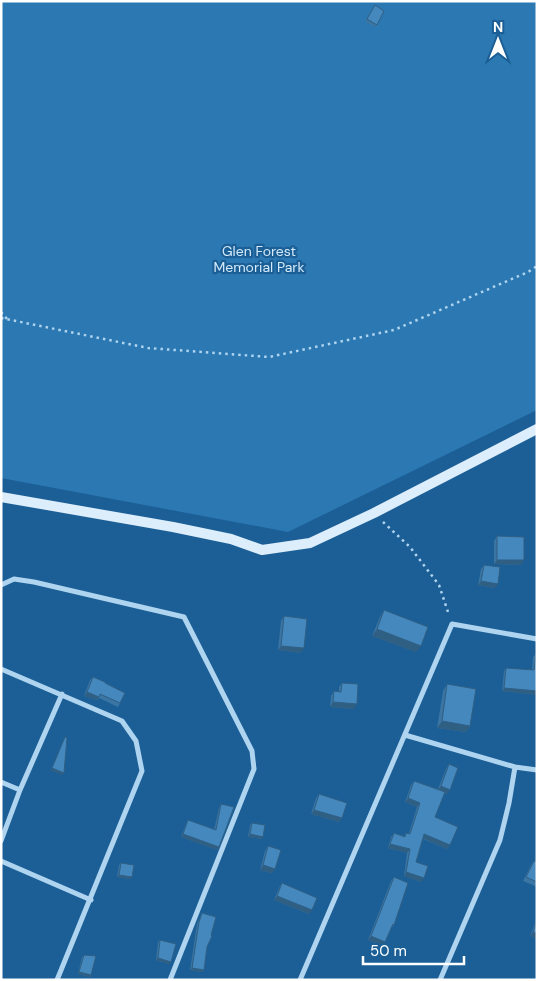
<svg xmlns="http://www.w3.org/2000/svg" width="538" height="981" font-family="'DM Sans',sans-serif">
	<rect width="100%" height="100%" fill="#1b5f96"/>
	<path fill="#2b78b2" d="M1,1H537V410L288,532L1,478Z"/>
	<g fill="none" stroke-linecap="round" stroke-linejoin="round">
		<path stroke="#afd4f0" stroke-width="2.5" stroke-dasharray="2.5 4" stroke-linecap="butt" d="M1,312L7,319
			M1,318L148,348L269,357L394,330L528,272L537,266
			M383,522L410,547L439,585L449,615"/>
		<path stroke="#afd4f0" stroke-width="5" d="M1,585L14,579L34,582L184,617L252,751L254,769L170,980
			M1,669L122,721L136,741L142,771L57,980
			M405,735L515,767L537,770
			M1,782L20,790
			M1,841L20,790L62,694
			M1,861L91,900
			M300,980L452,624L537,639
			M440,980L500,840L509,803L515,767"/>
		<path stroke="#dcedfb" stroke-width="10" d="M1,497L173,527L231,539L262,550L310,543L374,513L537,429"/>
	</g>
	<path fill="#3a75a3" d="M375,5L384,11L375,27L365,22Z
		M497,536L521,565L494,564V541Z
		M484,565L495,588L478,585L481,569Z
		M384,610L416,652L372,636L380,617Z
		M284,616L301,653L278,650L281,621Z
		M536,654L537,695L502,691L504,671L506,668L532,670L533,657Z
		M93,677L105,683L120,703L118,707L99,698L97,700L84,696L90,680Z
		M342,683L354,709L330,707L331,696L334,691L339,692V687Z
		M447,684L470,726L466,732L437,728L443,691Z
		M449,764L447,794L444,793L435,817L450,845L447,849L423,839L416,862L421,882L404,876L407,853L388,848L391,837L394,833L404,836L406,833H409L417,807L405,802L411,785L414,781L438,789L446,769Z
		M319,794L342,818L339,822L311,814L316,798Z
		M221,804L219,847L217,850L181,837L186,824L188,820L214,830L219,808Z
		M252,823L262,839L248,837L250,825Z
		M268,846L272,873L260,870L265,851Z
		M537,855V887L523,881L531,865L534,861L535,862Z
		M121,863L130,879L117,877L119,865Z
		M394,877V925L391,928L382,946L368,940L391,881Z
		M282,883L309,914L274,900L279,888Z
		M202,913L207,947L204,970L202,972L190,970L197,924Z
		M537,918V939L530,936Z
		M160,940L169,964L156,960L158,942Z
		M84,955L91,975L90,977L78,974L82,957Z"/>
	<path fill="#305f84" d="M497,560H524L521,565L494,564Z
		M481,581L498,584L495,588L478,585Z
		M377,629L421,646L416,652L372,636Z
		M281,646L304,648L301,653L278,650Z
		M504,688L537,691V695L502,691Z
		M87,692L99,697L97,700L84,696Z
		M333,702L357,704L354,709L330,707Z
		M442,721L470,726L466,732L437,728Z
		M52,768L64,773L62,775L50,770Z
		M441,786L450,790L447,794L438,790Z
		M408,798L420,803L417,807L405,802Z
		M314,810L342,818L339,822L311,814Z
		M183,834L219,847L217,850L181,837Z
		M250,834L263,837L262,839L248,837Z
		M424,834L450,845L447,849L422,838Z
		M390,844L410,849L407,853L388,848Z
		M263,865L275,869L272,873L260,870Z
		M406,872L424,878L421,882L404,876Z
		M119,875L132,877L130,879L117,877Z
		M277,896L312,910L309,914L274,900Z
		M533,932L537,933V939L530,936Z
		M371,936L385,942L382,946L368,940Z
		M158,958L171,962L169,964L156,960Z
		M192,968L204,970L202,972L190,970Z
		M79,972L91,975L90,977L78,974Z"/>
	<path fill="#4488bd" stroke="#305f84" d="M375,5L384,11L377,25L367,19Z
		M497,536L524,537V560H497Z
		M484,565L500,567L498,584L481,581Z
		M384,610L428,627L421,646L377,629Z
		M284,616L307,619L304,648L281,646Z
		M536,654H537V691L504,688L506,668L534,670Z
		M93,677L105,682V683L125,693L120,703L100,694L99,697L87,692Z
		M342,683L358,684L357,704L333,702L334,691L341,692Z
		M447,684L476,689L470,726L442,721Z
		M65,737L67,738L64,773L52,768Z
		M449,764L458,768L450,790L441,786Z
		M414,781L445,792L435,817L458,827L450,845L424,834L416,862L428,866L424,878L406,872L410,849L390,844L394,833L405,837L406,833L410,834L420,803L408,798Z
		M319,794L347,803L342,818L314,810Z
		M221,804L234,807L219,847L183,834L188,820L216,830Z
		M252,823L265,825L263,837L250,834Z
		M268,846L281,850L275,869L263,865Z
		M534,861L537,862V882L526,877Z
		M121,863L134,865L132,877L119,875Z
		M394,877L408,883L394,925L393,924L385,942L371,936Z
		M282,883L317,898L312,910L277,896Z
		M202,913L216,917L211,935L212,936L207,947L204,970L192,968L199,922Z
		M537,921V933L533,932Z
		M160,940L176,944L171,962L158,958Z
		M84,955L96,956L91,975L79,972Z"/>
	<g text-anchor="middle" stroke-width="4.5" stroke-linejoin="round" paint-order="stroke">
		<g font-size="14" fill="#d5ebfb" stroke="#1b5f96">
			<text x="259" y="256">Glen Forest<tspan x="259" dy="16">Memorial Park</tspan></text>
		</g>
	</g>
	<rect width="538" height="981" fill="none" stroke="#ffffff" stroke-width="5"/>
	<g transform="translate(498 40)" stroke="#1b5f96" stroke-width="4" paint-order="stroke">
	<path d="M0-4L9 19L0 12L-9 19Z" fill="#ffffff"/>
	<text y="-8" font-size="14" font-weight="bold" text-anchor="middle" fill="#ffffff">N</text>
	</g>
	<path d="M363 956v8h101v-8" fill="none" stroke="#ffffff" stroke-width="2.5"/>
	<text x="370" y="956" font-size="15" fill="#ffffff" stroke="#1b5f96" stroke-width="4" paint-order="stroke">50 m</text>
</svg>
